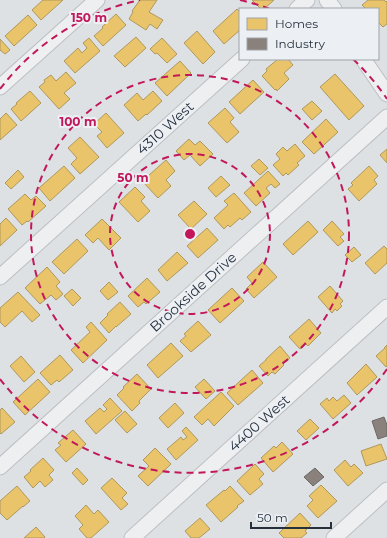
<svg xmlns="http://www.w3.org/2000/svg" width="387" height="538" font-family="Montserrat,sans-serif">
	<rect width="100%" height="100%" fill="#dee1e4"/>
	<path fill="#e9c46a" stroke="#ae985c" d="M43,0H63L41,20L32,10Z
		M140,0H157L149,12L163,20L157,29L150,24L146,30L129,19L133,12L132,11Z
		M252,0H274L264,9H261Z
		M368,0H384L386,2L387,1V24L383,27L378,22V9H366L362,5Z
		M237,9L240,12V30L224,44L213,31Z
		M116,14L126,25L103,46L94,36L103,28L102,27Z
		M28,15L37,25L14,46L5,36Z
		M197,31L215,52L203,64L184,43Z
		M136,37L146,48L125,67L114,56Z
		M89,38L100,51L75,73L64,61L78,48L82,53L87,48L83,43Z
		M162,38L177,54L167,63L157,53L155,54L150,49Z
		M0,39L10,50L5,54L0,50Z
		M278,59H288L293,65L284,73L289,79L277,91L276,89L275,90L262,76L267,71L266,69Z
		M180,61L191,73L167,96L155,83Z
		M66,72L76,83L64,93L70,99L59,109L39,87L45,82L44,80L51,75L56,81Z
		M335,74L364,106L349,120L320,87Z
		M253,80L264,92L240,114L229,102Z
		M30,91L41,103L21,121L11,109L17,104L16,103Z
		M153,91L162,101L147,115L146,114L138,121L124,105L137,93L143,100Z
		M312,101L322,111L312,120L302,109Z
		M225,108L234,118L230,122L239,132L227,143L208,123Z
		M6,113L17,125L0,140V119Z
		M106,113L124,133L107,148L97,136L102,132L94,124Z
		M326,119L338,132L314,154L302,142Z
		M80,137L99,157L80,174L71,164L77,158L68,148Z
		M189,139L195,145L200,141L213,154L200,166L190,155L184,160L176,151Z
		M295,144L305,156L297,163L299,165L288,175L286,173L283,176L273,165L280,159L276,154L283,147L287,151Z
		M387,149V163L380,155Z
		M259,159L268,168L260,175L251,166Z
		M166,160L175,171L166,180L171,186L158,198L143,182L149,177L148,176Z
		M64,166L75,178L50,201L39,188Z
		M369,166L378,176L374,180L377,184L359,201L348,189L353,185L351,183Z
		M18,170L24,177L11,189L5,183Z
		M268,171L280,184L275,188L271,184L266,188L270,193L256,206L244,193Z
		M221,176L230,185L216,197L208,188Z
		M135,187L145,197L141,201L150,211L138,222L119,202Z
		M234,193L251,212L242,220L240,218L230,227L228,225L224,229L214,218L228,205L224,201Z
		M25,194L31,200L36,196L46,206L28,222L27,221L22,225L8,209Z
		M194,201L207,214L191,229L178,215Z
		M6,218L17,230L0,246V224Z
		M102,219L121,238L109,250L98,238L93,243L85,235Z
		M308,221L318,232L293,255L283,244Z
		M332,221L344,234L340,237L344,241L338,246L323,230Z
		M207,228L218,240L198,258L187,246Z
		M77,239L88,251L64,274L52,262Z
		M384,246L387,249V263L375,274L365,263Z
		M354,247L361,255L352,262L345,255Z
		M177,252L188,263L167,281L158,270Z
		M263,262L277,277L254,298L246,289L252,283L247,277Z
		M47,267L60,282L56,286L63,294L56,300L51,295L40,304L25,288Z
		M147,278L160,292L146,304L144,302L138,307L128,296Z
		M109,282L118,292L108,300L100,291Z
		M330,286L343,301L340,304L342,306L337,311L335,309L332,313L318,297Z
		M232,288L244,301L220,323L208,310Z
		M72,289L81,298L73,306L64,296Z
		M18,292L40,315L32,322L22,311L5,327L0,322V308Z
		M120,302L131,314L116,327V326L109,333L100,323L108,315L107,314Z
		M309,319L321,333L308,346L306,344L300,349L289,337Z
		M198,321L211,335L191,352L180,341L186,336L184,334Z
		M91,322L107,340L83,363L71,350L90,332L86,327Z
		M171,343L183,356L158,378L147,365Z
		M387,345V366L386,367L376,356L385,348H384Z
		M280,346L290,358L283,364L284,365L275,374L272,372L268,376L259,366L266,360V359Z
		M60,355L73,370L59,382L57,380L51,385L40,373Z
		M21,356L35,372L24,382L10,366Z
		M366,364L377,377L357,395L347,383Z
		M252,370L263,383L238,405L227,393Z
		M137,374L151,389L139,401L140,403L132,411L117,395L124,388L123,387Z
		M38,379L50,392L25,415L13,402Z
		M204,379L215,391L206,399L195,387Z
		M221,392L234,406L214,426L208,419L202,425L194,417Z
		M344,395L351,403L333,419L320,404L327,398L329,401L333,397L337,401Z
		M110,398L122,411L96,434L85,421L100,408L104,412L107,409L103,405Z
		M175,403L184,413L168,428L159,418Z
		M2,408L15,422L1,434L0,433V410Z
		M125,411L137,424L127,433L115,420Z
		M310,419L319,428L306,440L297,431Z
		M186,427L198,440L176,460L167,449L181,437L183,440L187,437L182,431Z
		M73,430L86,444L66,462L55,450L61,445L58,443Z
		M282,442L293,454L273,472L261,458L274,446L276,448Z
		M381,444L387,459L366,466L361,451Z
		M155,448L171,464L148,486L138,476L149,466L143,460Z
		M43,458L54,470L49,475L53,480L45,487L40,481L33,488L24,477L31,471L30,470Z
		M345,460L351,467L354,464L363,473L348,486L334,470Z
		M255,464L264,474L259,479L263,484L250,495L237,481Z
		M77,468L88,480L83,485L72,473Z
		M112,478L127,493L122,498L128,504L121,510L101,488Z
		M321,485L337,501L318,518L307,506L313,500L309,496Z
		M17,486L30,501L23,507V506L7,520L0,513V501Z
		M230,486L244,501L237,506L238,507L221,522L206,505L224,490L225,491Z
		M86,505L94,514L98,510L109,522L91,538H87L79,529L83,525L75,516Z
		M300,513L311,525L305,531L307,533L301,538H284L279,533Z
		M200,518L210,529L199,538H191L185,531Z
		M36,527L45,537L44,538H24Z"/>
	<path fill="#8a817c" stroke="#6c6969" d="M384,417L387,425V436L378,439L372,421Z
		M315,468L324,477L313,486L304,477Z"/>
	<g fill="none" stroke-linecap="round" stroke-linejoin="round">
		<g stroke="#bdbfc2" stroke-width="17">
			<path id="minor" d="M327,0L334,9
				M297,9L307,0
				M363,59L387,94
				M0,87L97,0
				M0,277L242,59
				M0,467L387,117
				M132,538L387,307
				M334,538L387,490"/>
		</g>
		<use href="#minor" stroke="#eeeff1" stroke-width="15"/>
	</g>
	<g fill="none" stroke="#c2185b" stroke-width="2" stroke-dasharray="7 5">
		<circle cx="190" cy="234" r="80"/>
		<circle cx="190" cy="234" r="159"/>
		<path d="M387 369A239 239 0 0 1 0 379M0 89A239 239 0 0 1 140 0M240 0A239 239 0 0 1 270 9M353 59A239 239 0 0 1 387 99"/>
	</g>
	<g text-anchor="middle" stroke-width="4" stroke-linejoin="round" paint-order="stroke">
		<g font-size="14" fill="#26303c" stroke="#ecf0f4">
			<text transform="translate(165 128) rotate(-42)" y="5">4310 West</text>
			<text transform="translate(193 292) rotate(-42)" y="5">Brookside Drive</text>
			<text transform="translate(259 423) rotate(-42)" y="5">4400 West</text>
		</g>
	</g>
	<circle cx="190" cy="234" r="6" fill="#c2185b" stroke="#ecf0f4" stroke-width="2"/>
	<g font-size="12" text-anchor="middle" font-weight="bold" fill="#c2185b" stroke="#ecf0f4" stroke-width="4" stroke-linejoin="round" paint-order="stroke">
		<text x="89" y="22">150 m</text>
		<text x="78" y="126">100 m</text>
		<text x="133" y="182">50 m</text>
	</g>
	<rect x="239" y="8" width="140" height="52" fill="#ecf0f4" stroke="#9da3aa"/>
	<rect x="247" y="18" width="20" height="12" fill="#e9c46a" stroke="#9da3aa"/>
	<text x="275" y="28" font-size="12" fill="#26303c">Homes</text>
	<rect x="247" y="38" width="20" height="12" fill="#8a817c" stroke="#9da3aa"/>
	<text x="275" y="48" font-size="12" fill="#26303c">Industry</text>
	<path d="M251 522v6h80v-6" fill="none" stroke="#26303c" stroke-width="2"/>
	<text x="257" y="522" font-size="12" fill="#26303c" stroke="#ecf0f4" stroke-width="3" paint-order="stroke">50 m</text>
</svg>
